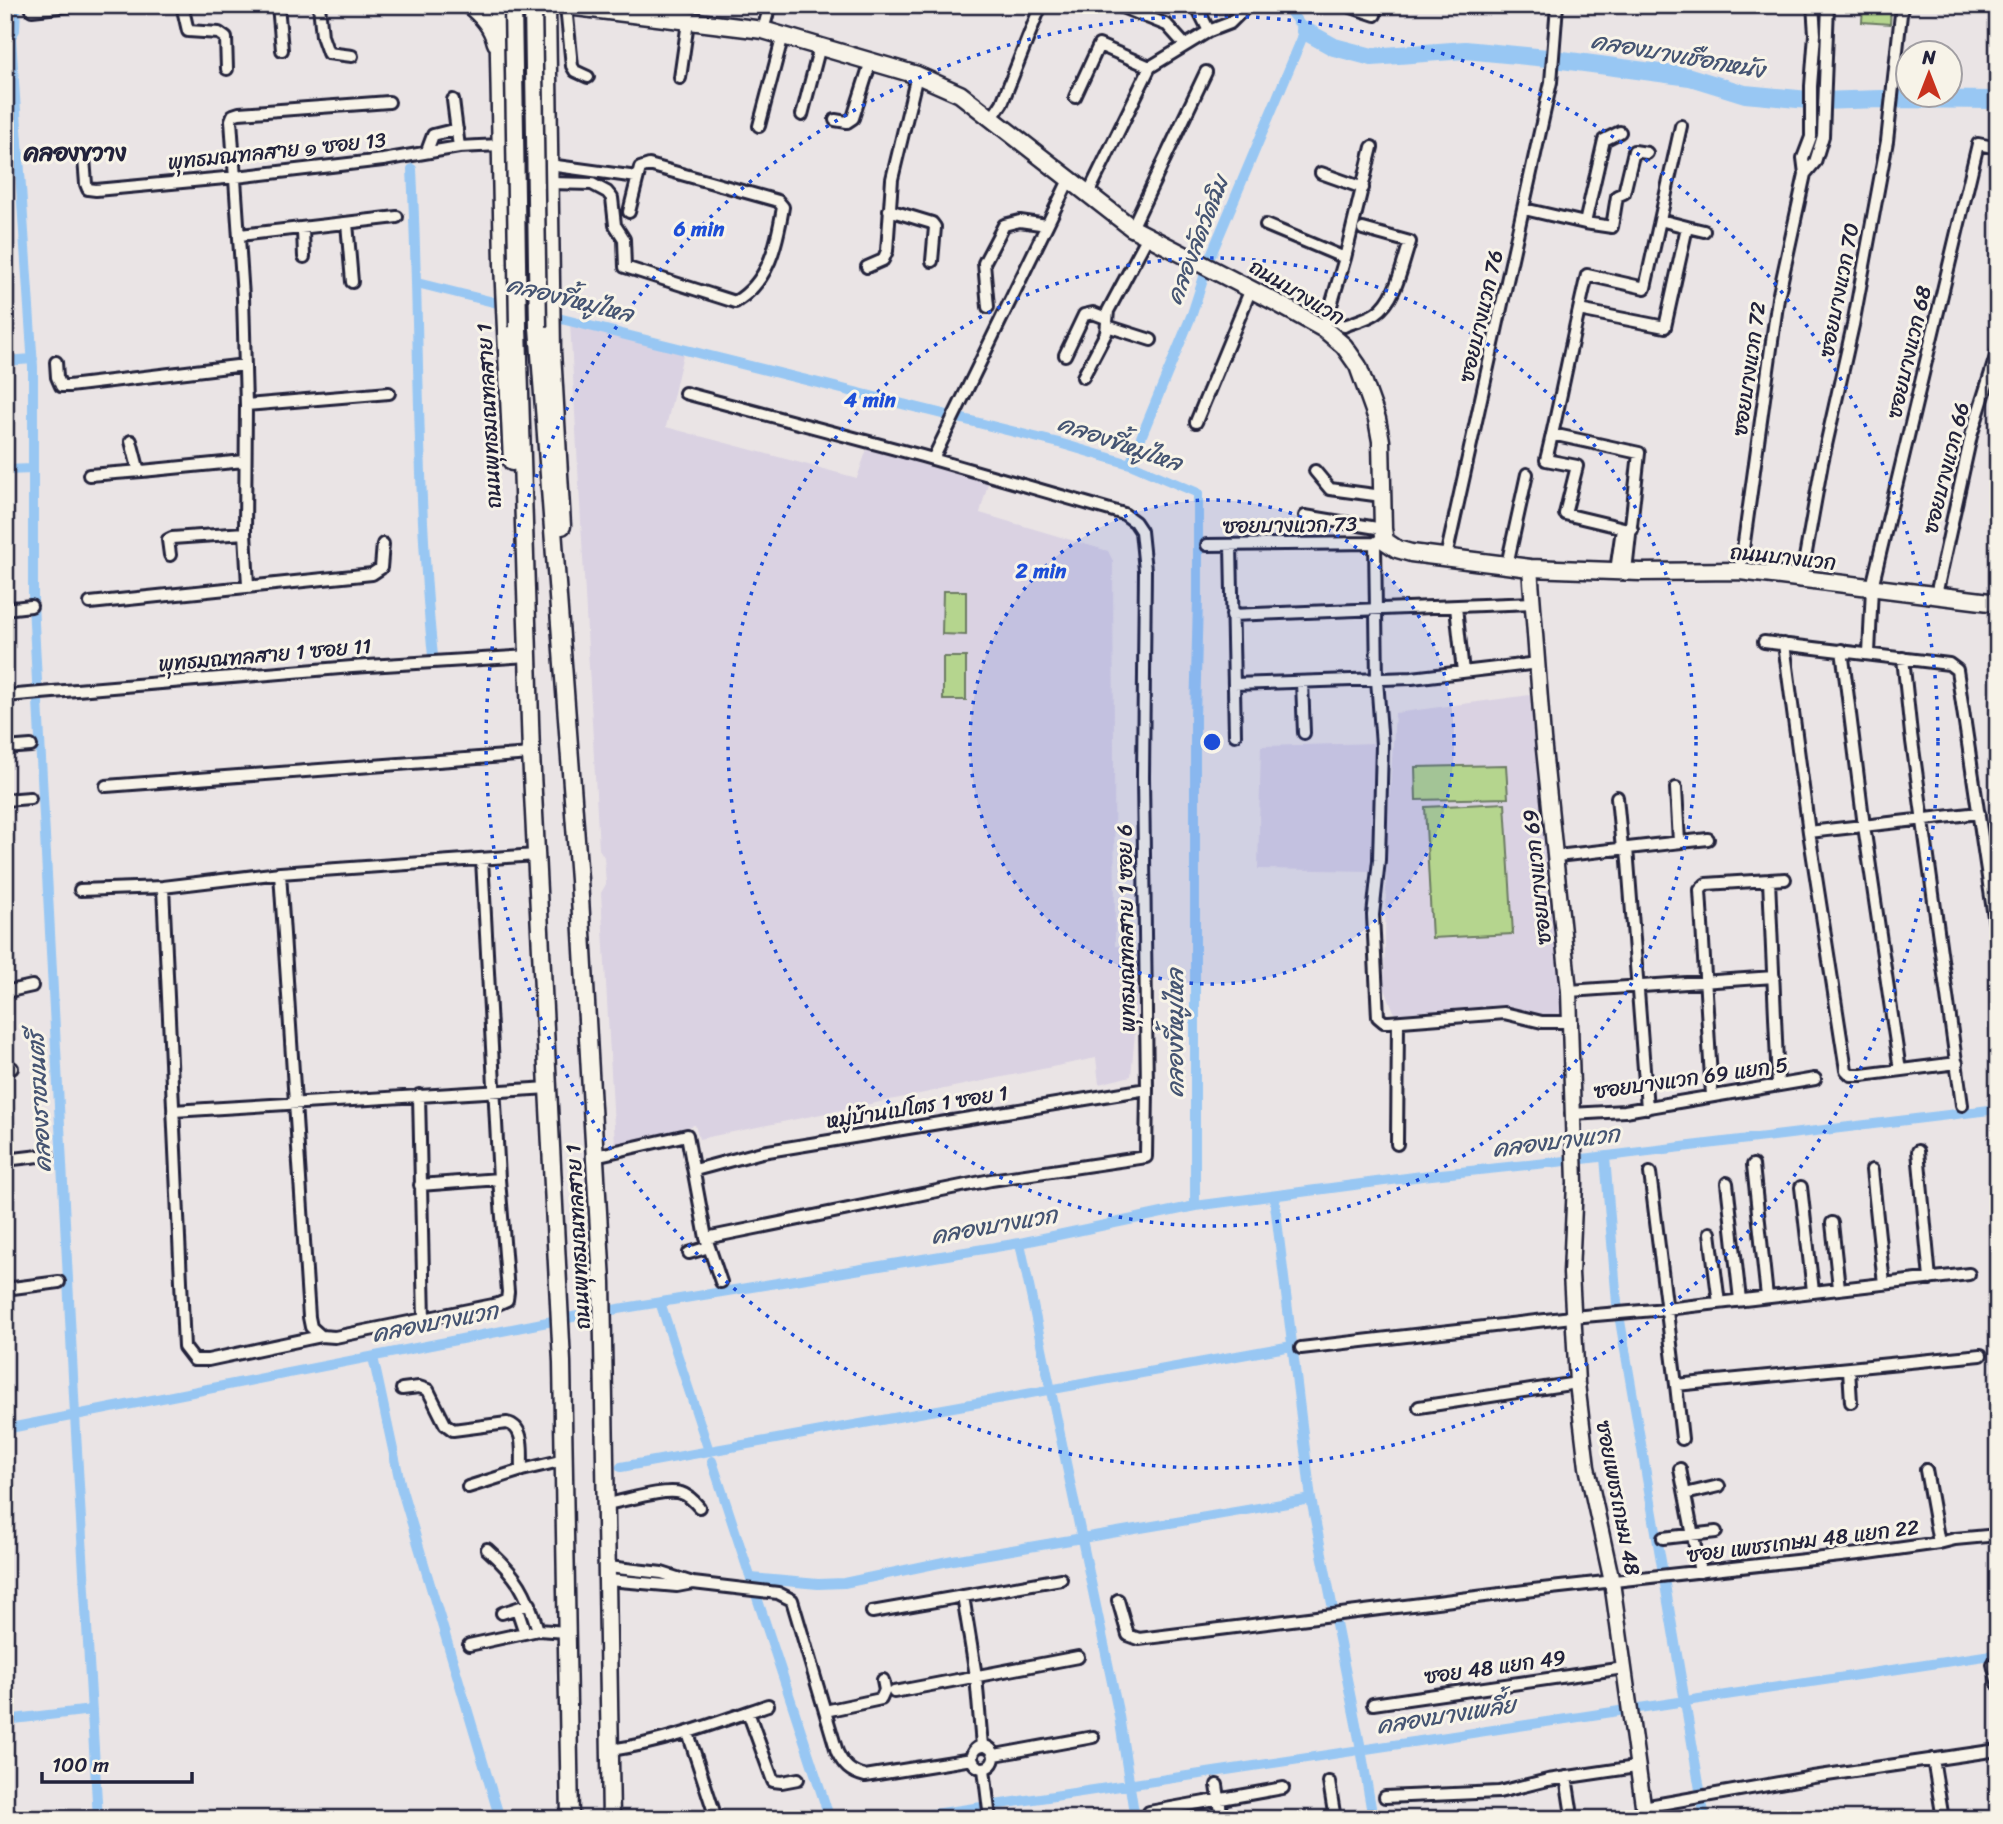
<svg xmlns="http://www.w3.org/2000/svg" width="2003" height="1824" font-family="Sriracha,'Playpen Sans Thai',sans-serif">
	<rect width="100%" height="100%" fill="#eae4e5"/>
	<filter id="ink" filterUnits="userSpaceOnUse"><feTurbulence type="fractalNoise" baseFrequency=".0143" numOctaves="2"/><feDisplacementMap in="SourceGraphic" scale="14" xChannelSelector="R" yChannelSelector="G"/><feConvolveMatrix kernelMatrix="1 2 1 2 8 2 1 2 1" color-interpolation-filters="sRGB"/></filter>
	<g filter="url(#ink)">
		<path fill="#dad2e2" d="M570,322L684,350L666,427L857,478L867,449L988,483L980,513L1108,551L1113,561L1115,946L1143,947L1131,1076L1099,1084L1096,1058L699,1139L695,1125L615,1144L601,893L606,884L604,857L599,849Z
			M1530,695L1564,1013L1536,1015L1516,1009L1399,1018L1395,1014L1384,987L1387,837L1395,713Z
			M1378,743L1373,871L1258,869L1261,746Z"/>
		<path fill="#b5d58e" stroke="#6c7c64" stroke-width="2" d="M1863,5H1891L1890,24L1862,22Z
			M943,591H966V635L942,634Z
			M943,657H966V700H943Z
			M1506,765L1508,798L1416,800L1415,767Z
			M1505,803L1513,934L1432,938L1425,807Z"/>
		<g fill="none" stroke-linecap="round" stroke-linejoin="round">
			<path stroke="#98c7f3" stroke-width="10" d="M16,5L15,30L11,37L33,367V604L75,1415L98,1819
				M412,169C420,331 416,495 433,656
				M417,283L1059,443L1130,464L1198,493V599L1195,717V1206
				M5,361L33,359
				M1130,464L1192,314L1211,255L1305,31L1285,5
				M5,470L33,469
				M1605,1157L1617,1303L1705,1819
				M1274,1196L1311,1499L1361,1749L1373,1819
				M1020,1243L1119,1716L1135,1819
				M660,1302L709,1451
				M373,1357L401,1487L500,1819
				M5,1429L588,1314L1020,1243L1195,1206L1422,1176L1566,1161L1998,1109
				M712,1461L830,1819
				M621,1467L1292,1346
				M751,1578L818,1584L844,1583L953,1560L1311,1499
				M5,1720L92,1710
				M901,1819L1998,1654"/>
			<path stroke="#98c7f3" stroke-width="18" d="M1305,31L1334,47L1372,57L1465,50L1547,58L1690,77L1745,94L1819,101L1881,99L1998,100"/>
			<g stroke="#22223b" stroke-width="16">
				<path id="minor" d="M182,5L188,31L219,33L226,38L227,69
					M278,5L282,50
					M319,5L322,36L328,53L352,56
					M1117,5L1167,25L1185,45
					M1196,5L1209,31
					M1345,5L1375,15
					M566,6L572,66L575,71L588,77
					M32,10L77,5
					M763,30L770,5
					M680,78L688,22
					M1075,97L1099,45L1150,67
					M453,100L459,147
					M802,115L820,46
					M992,118L1002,103L1041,5
					M835,120L847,122L853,118L871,61
					M759,126L783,35
					M427,151L433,135L457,129
					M84,158L86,184L88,189L96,190L236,177L383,160L459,147L500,145
					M549,165L637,177
					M1321,173L1363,188
					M1805,174L1815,162L1823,136L1828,5
					M549,183L592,184L607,192L612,198L615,225L624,239L625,267L735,302C769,282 777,244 783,207L778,201L649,165L640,168L629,212
					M1088,194L1150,67L1209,31L1230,23L1248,5
					M1524,209L1585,223L1612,227L1617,196L1624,193L1634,151L1647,153
					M889,210L932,223L935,227L932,261
					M1660,220L1681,126
					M347,223L352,282
					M1585,223L1604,140L1620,132
					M1266,225L1345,258
					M1687,227L1704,231
					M1132,228L1206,72
					M303,230L304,257
					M240,235L397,217
					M867,267L883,260L887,251L892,179L917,75
					M988,307L984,263L1004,225L1020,221L1047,225
					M1579,310L1665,327L1687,227L1660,220L1645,288L1587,275C1572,337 1561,399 1546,460L1577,466L1565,514L1632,530
					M1329,317L1344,326C1354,322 1367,319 1376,313C1397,299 1402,264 1410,242L1363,229
					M1107,326L1151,340
					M1324,329L1345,258L1372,147
					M1065,355L1084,315L1093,313L1106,318
					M56,362L57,377L61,386H69L245,365
					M1083,377L1106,333L1108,311L1148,236
					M685,393L922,456L1124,514L1135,522L1141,531L1145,570L1143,777L1147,1089L1146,1157L991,1180L706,1238
					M246,405L389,393
					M1196,422L1251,289
					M1552,434L1639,453L1626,571
					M131,441L138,468L142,471L244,461
					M933,459L1069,180
					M1315,471L1330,489L1382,496
					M89,475L142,471
					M1305,516L1383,529
					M1384,537L1375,543L1377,680L1382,745L1379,860L1373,915L1378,1017L1384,1022H1389L1504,1013L1542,1022H1569
					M1207,545L1375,543
					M1231,545L1235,735
					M170,555L168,540L172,538L245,533
					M1446,557L1551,82L1557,5
					M1507,565L1527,474
					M1616,571L1622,529
					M1740,571L1778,298L1805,174L1803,158L1811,137V86L1815,34L1813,5
					M1801,580L1822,463L1853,325L1887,141L1902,5
					M248,585L245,533L246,405L243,297L231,120L233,115L239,113L389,102
					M1936,595L1971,436L1998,350
					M90,603L372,574L381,568L383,544
					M1456,607L1463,672
					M5,609L31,606
					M1232,615L1533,603
					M1764,642L1949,664L1957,670L1998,944
					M1784,644L1809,832L1846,1070L1851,1075H1862L1957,1063
					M1842,650L1864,826L1900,1070
					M1869,653L1872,587L1978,144L1998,148
					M1903,658L1911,734L1962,1105
					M1302,682L1304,733
					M1234,684L1412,678L1538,663
					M5,696L352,667L529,656
					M5,748L31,746
					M106,786L531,754
					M1676,788L1679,842
					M1617,797L1622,849
					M5,800L30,798
					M1809,832L1979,813
					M1627,848L1647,1108
					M1557,856L1708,839
					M280,873L309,1317L311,1327L321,1336
					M1769,880L1778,1085
					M163,887L184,1347L194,1360H208L321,1336L335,1337L498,1304L507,1300L508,1292L499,1179L482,859
					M80,890L163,887L280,873L536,855
					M1569,991L1774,977
					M5,992L32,986
					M5,1068H12
					M419,1095L424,1320
					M1712,1096L1700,890L1706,884L1785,879
					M173,1111L549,1088
					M1571,1114L1625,1111L1815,1079
					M1397,1144L1398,1022
					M1918,1151L1930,1279
					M595,1156L687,1135L706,1238L721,1282
					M5,1160L48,1155
					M1753,1165L1767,1297
					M695,1170L762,1152L1147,1089
					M1872,1170L1884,1284
					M1650,1173L1676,1385L1981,1355
					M1727,1183L1740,1300
					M420,1185L499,1179
					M1801,1187L1813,1291
					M1832,1223L1839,1288
					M1710,1233L1719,1303
					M689,1253L709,1247
					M5,1289L59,1282
					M1301,1348L1572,1317L1666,1309L1969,1274
					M1849,1369L1851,1402
					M1676,1385L1682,1439
					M402,1389L419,1387L428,1390L445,1424L453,1430L507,1423C526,1427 521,1453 522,1470
					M1419,1407L1577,1383
					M1680,1469L1700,1572
					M1926,1470L1939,1543
					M468,1487L522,1470L564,1460
					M1685,1494L1719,1486
					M607,1504C625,1501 664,1488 681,1493C688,1495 694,1501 699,1507
					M1663,1538L1716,1532
					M487,1549C518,1577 526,1591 538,1630L567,1632
					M608,1567L662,1573L693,1583L778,1593L792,1600L837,1752C844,1766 850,1772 865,1776L972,1759
					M608,1580L677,1586L693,1583
					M963,1596L976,1676L982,1746
					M1118,1600L1128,1635L1139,1639L1533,1590L1868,1553L1939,1543L1955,1539L1998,1535
					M517,1609L525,1633
					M872,1612L1061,1579
					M502,1613L530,1604
					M469,1645L538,1630
					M1993,1664L1998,1684
					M894,1692L1078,1657
					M1373,1704L1624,1668
					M825,1711L881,1699L885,1690L883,1680
					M748,1712L773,1781L782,1782L798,1779
					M688,1733L715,1815
					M972 1757a11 11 0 1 1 22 0a11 11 0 1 1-22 0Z
					M611,1750C666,1742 716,1723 768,1705
					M995,1755L1093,1737
					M1933,1759L1943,1819
					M984,1769L990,1819
					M1566,1777L1571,1809
					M1329,1782L1335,1819
					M1217,1785L1222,1819
					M1385,1797L1499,1792L1548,1780L1636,1767
					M1643,1807L1813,1777L1998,1750
					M1149,1812L1283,1788"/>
			</g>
			<g stroke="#22223b" stroke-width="19">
				<path id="tertiary" d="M1530,568L1543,739L1569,991L1575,1183L1571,1273L1577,1383L1587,1467L1612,1582L1645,1819"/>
			</g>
			<g stroke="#22223b" stroke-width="21">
				<path id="secondary" d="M469,5C482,16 492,26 496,43
					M498,5L503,264L512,462
					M547,5L552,352L562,526
					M559,5L763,30L917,75L960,94L1132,228L1277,303L1324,329L1344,346L1358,366L1377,419L1381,441L1383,529L1385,541L1397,549L1411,553L1530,568L1640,572L1740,571L1998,603
					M518,327L531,754L562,1362L570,1819
					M538,327L579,880L602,1282L611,1819"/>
			</g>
			<use href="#minor" stroke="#f7f3e8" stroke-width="10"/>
			<use href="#tertiary" stroke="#f7f3e8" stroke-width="14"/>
			<use href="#secondary" stroke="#f7f3e8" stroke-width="16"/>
			<g stroke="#22223b" stroke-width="21" stroke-linecap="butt">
				<path id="secondary-bridge" d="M513,5L518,327
					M533,5L538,327"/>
			</g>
			<use href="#secondary-bridge" stroke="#f7f3e8" stroke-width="16"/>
		</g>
	</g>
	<circle cx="1212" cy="742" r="242" fill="#1d4ed8" fill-opacity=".12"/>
	<g fill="none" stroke="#1d4ed8" stroke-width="3.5" stroke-dasharray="3.5 7">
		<circle cx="1212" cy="742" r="242"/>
		<circle cx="1212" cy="742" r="484"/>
		<circle cx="1212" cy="742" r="726"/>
	</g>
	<g text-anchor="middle" stroke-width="6" stroke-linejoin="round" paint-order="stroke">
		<g font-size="21" fill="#22223b" stroke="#f7f3e8">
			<text transform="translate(277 151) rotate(-6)" y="7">พุทธมณฑลสาย ๑ ซอย 13</text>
			<text transform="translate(1839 290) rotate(-79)" y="7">ซอยบางแวก 70</text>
			<text transform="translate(1297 292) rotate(31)" y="7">ถนนบางแวก</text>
			<text transform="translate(1481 316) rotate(-77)" y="7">ซอยบางแวก 76</text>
			<text transform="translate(1909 352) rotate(-77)" y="7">ซอยบางแวก 68</text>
			<text transform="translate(1749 369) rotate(-82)" y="7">ซอยบางแวก 72</text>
			<text transform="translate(489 416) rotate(-93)" y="7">ถนนพุทธมณฑลสาย 1</text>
			<text transform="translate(1946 468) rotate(-76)" y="7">ซอยบางแวก 66</text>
			<text transform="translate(1290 525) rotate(-1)" y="7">ซอยบางแวก 73</text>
			<text transform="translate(1783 557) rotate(6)" y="7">ถนนบางแวก</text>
			<text transform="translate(265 655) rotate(-5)" y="7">พุทธมณฑลสาย 1 ซอย 11</text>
			<text transform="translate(1537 877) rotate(-96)" y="7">ซอยบางแวก 69</text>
			<text transform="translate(1126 928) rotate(-91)" y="7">พุทธมณฑลสาย 1 ซอย 6</text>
			<text transform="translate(1691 1078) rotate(-8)" y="7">ซอยบางแวก 69 แยก 5</text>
			<text transform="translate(917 1107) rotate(-9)" y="7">หมู่บ้านเปโตร 1 ซอย 1</text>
			<text transform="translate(578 1237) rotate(-93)" y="7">ถนนพุทธมณฑลสาย 1</text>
			<text transform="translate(1618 1498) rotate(79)" y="7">ซอยเพชรเกษม 48</text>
			<text transform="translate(1803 1541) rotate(-7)" y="7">ซอย เพชรเกษม 48 แยก 22</text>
			<text transform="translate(1495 1667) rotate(-8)" y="7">ซอย 48 แยก 49</text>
		</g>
		<g font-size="23" font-style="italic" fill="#455472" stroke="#f7f3e8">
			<text transform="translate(1678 55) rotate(10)" y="8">คลองบางเชือกหนัง</text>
			<text transform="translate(1197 240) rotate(-69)" y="8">คลองลัดวัดฉิม</text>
			<text transform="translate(570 299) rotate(14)" y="8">คลองขี้หมูไหล</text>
			<text transform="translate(1120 443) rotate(19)" y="8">คลองขี้หมูไหล</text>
			<text transform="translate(1175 1033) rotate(-90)" y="8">คลองขี้หมูไหล</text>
			<text transform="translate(39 1102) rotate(-93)" y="8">คลองราชมนตรี</text>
			<text transform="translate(1556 1141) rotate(-7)" y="8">คลองบางแวก</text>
			<text transform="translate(994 1225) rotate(-10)" y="8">คลองบางแวก</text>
			<text transform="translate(435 1322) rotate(-11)" y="8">คลองบางแวก</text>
			<text transform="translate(1446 1715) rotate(-9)" y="8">คลองบางเพลี้ย</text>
		</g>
		<g font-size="24" font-weight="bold" fill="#22223b" stroke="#f7f3e8">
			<text x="75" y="161">คลองขวาง</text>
		</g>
	</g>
	<circle cx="1212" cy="742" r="10" fill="#1d4ed8" stroke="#f7f3e8" stroke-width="3.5"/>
	<g font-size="21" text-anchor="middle" font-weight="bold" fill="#1d4ed8" stroke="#f7f3e8" stroke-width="6" stroke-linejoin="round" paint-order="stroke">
		<text x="699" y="236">6 min</text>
		<text x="870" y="407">4 min</text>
		<text x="1041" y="578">2 min</text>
	</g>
	<rect width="2003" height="1824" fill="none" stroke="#f7f3e8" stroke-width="28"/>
	<rect x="14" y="14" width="1975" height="1796" fill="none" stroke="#22223b" stroke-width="2.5" filter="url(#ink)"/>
	<g transform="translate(1929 74)"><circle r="33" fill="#f7f3e8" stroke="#a29fa3" stroke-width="2"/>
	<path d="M0-5L12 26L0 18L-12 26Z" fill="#c8321e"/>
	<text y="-10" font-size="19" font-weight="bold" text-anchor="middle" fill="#22223b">N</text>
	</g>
	<path d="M42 1772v10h150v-10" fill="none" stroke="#22223b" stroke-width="3.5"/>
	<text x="52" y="1772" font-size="21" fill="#22223b" stroke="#f7f3e8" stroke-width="5" paint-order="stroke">100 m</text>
</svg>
